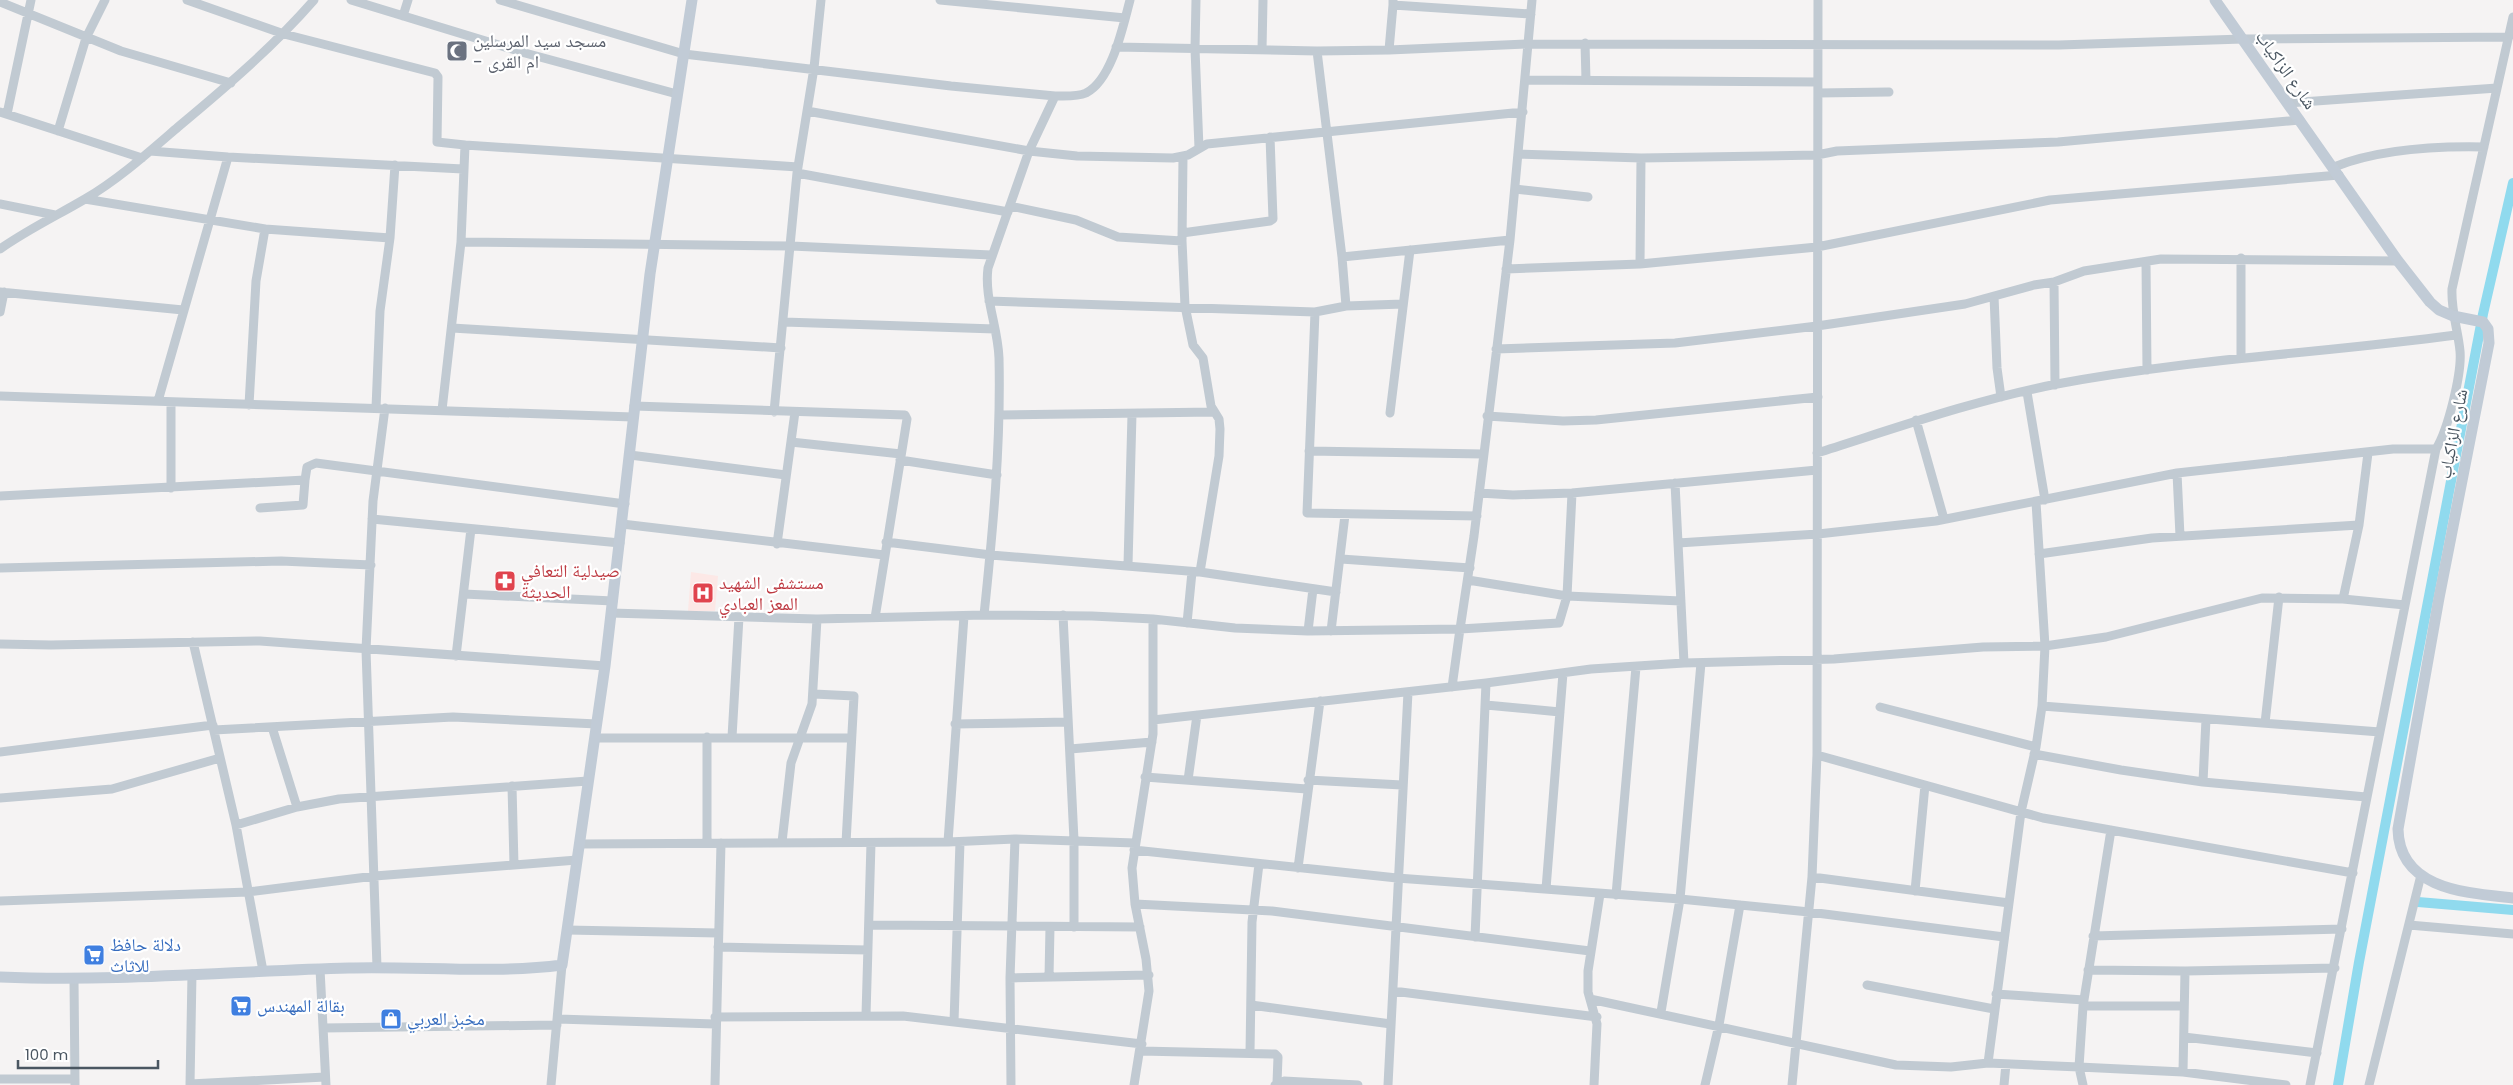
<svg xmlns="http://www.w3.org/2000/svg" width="2513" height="1085" font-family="Poppins,'Noto Naskh Arabic',sans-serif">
	<rect width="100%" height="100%" fill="#f5f3f3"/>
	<path fill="#fce8e6" d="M691,572L718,576L715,611H688Z"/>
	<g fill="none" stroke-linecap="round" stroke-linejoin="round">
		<path stroke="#90daee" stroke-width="10" d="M2418,902L2513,910
			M2338,1085L2359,962L2483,314L2513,183"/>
		<path stroke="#c1cad2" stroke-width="9" d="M187,0L284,34L435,73L438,77L437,142L465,145
			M351,0L525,53L677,94
			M500,0L684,54L951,86L1055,96
			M940,0L1125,18
			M1196,0L1195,49L1199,148
			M1393,0V5L1531,14
			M0,2L121,51L231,83
			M403,16L408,0
			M1585,43L1586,80
			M1116,47L1317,51L1389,50L1528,44L2059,45L2243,39L2509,37
			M1262,50L1263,0
			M1389,50L1393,5
			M1525,80L1818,82
			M1818,93L1889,92
			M2288,103L2497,88
			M807,111L1029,151L1077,156L1173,158L1188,155L1207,144L1523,112
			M0,112L142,158
			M7,114L31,0
			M58,131L86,38L105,0
			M150,151L228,157L463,169
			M1519,154L1641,158L1817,155L1837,151L2058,142L2300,120
			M1183,157L1182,241L1185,306L1193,345L1203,358L1211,406L1219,419L1220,429L1219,456L1200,572
			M2334,167C2379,149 2435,146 2484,147
			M797,173L1008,212
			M1515,189L1588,197
			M85,199L265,229L390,238L380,311L376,408
			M0,204L55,215
			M1010,206L1076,220L1118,237L1182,241
			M1182,233L1270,221L1273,219L1270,137
			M390,238L395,165
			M461,242L791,246L991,255
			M0,249C27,230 56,216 85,199C119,179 149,152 178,127C226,87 273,47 314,0
			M1342,257L1510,240
			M2241,258V358
			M2146,262L2147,370
			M1640,264L1641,158
			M1506,269L1640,264L1817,247L2050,200L2339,175
			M2054,282L2055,385
			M0,292L183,310
			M1994,296L1997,368L2001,397
			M989,301L1315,312L1307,513L1477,516
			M1346,306L1403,304
			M0,312L4,292
			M1315,312L1346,306L1342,257L1317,51
			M784,322L995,329
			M452,328L781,348
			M1496,349L1675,343L1817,326L1965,304L2034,285L2054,282L2084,271L2161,259L2398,261
			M2027,392L2045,500
			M0,396L633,417
			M158,401L228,157
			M249,405L256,281L265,229
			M634,406L905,415L907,419L875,618
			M442,410L461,242L465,145L798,167
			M774,412L797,173L814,68L821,0
			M1390,413L1410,250
			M1000,415L1214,412
			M1487,416L1563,421L1596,420L1818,397
			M1916,420L1944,519
			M791,442L901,454
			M1309,451L1483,454
			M1817,453C1896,428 1975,400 2057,384C2189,359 2323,353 2456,335
			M630,455L786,475
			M900,460L997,475
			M2177,473L2180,536
			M1675,483L1684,663
			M171,488V402
			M1479,493L1513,495L1572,493L1817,470
			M0,496L305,480L307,467L316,463L625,504
			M260,508L303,505L305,480
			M372,519L620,543
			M622,524L884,555
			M886,542L991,555L1200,572L1336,592
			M1678,543L1818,534L1936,521L2177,473L2393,449H2436
			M777,544L795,412
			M2039,554L2152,538L2359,525
			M1341,559L1470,568
			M1128,565L1132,414
			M0,568L281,561L371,565
			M1468,580L1567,596L1681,601
			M464,594L613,601
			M2343,599L2359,525L2368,453
			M611,613L817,619L984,615L1092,616L1153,619L1235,628L1308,631L1460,629L1474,536L1510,240L1532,0
			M984,615C993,529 1001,444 999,358C998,327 984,298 988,268L1029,151L1055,96C1065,96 1077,97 1086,93C1112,80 1123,26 1130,0
			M1063,615L1074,840V927
			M1187,623L1192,572
			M1308,631L1313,589
			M1331,631L1345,515
			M193,642L236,825L263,971
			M0,644L51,645L260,641L605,666
			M456,656L471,529
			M1452,687L1460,629L1559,623L1567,596L1572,493
			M814,694L854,696L846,843
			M1486,705L1560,712
			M2042,706L2380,732
			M1880,707L2036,747
			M1153,720L1486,683L1591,669L1684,663L1834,659L1983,647L2045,646L2106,637L2262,598L2343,599L2405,605
			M2265,723L2279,597
			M955,724L1068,722
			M272,727L297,807
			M214,730L453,717L597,724
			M707,737V843
			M732,737L739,617
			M595,738H851
			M1070,749L1152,742
			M0,752L213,725
			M2034,754L2121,770L2203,782L2366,797
			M1817,755L2043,818L2353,873
			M1145,777L1307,789
			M1188,780L1197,715
			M1308,780L1402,785
			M2203,782L2206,719
			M512,786L514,865
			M0,798L112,789L220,758
			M236,825L297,807L339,799L588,781
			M782,842L791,763L812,704L817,619
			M948,842L964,616
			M579,844L948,842L1015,839L1135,843
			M1134,850L1397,878L1680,899L1809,912L2004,937
			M1298,868L1320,701
			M1812,877L2009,903
			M1546,889L1563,673
			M1915,891L1925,785
			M1616,895L1636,667
			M0,901L248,892L375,876L577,860
			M1135,904L1272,911L1590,951
			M869,925L1140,927
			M2409,925L2513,934
			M567,930L718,933
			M2093,936L2342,929
			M1475,937L1486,683
			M718,947L868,950
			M377,967L366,650L373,501L385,408
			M320,969L326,1085
			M2088,970L2185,971L2335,968
			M1049,977L1050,927
			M1010,978L1149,975
			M74,979L75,1085
			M1867,985L1994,1009
			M1393,991L1597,1017
			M1996,994L2084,1000
			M1590,999L1896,1065L1951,1067L1988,1063L2079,1067L2183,1072L2286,1085
			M1251,1005L1391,1024
			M2083,1006H2184
			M1661,1012L1680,899L1701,663
			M866,1015L871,843
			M715,1017L903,1016L1142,1044
			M558,1019L715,1024
			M954,1022L960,842
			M323,1028L557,1025
			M2184,1037L2317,1053
			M1141,1051L1275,1054L1278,1057L1277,1083
			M1250,1053L1252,922L1259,864
			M1988,1063L2021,812L2036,747L2042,706L2045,646L2036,502
			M2183,1072L2185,971
			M0,1079H75
			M190,1084L325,1077
			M190,1085L192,974
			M551,1085L562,965
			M715,1085L721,843
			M1011,1085L1010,978L1015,839
			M1134,1085L1149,991L1146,959L1135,904L1132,868L1153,734V619
			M1275,1085L1284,1081L1358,1085
			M1388,1085L1408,692
			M1594,1085L1597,1024L1588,992V971L1600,894
			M1705,1085L1719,1025L1740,905
			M1792,1085L1812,877L1817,755L1818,0
			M2004,1085L2006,1064
			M2083,1085L2079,1067L2083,1006L2111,830
			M2310,1085L2436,449C2448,430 2462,373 2460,351C2458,330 2451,311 2452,289L2513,17
			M2369,1085L2421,875"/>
		<path stroke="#c1cbd6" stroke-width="11" d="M2215,0L2398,261L2430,302L2439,310L2453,316L2483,322L2488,329L2489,343L2439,598L2398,829C2399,890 2468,893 2513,898
			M0,977C117,982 233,971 349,968C418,966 494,974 562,965L605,666L650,274L692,0"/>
	</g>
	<defs>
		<g id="mosque-square" transform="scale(1.125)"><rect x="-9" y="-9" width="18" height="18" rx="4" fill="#6b7280" stroke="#fff"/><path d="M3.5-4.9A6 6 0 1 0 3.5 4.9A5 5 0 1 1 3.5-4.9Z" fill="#fff"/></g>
		<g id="pharmacy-square" transform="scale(1.125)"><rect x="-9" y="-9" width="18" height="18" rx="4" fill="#e0444e" stroke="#fff"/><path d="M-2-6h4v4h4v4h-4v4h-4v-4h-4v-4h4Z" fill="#fff"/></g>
		<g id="hospital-square" transform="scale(1.125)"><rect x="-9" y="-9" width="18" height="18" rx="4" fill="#e0444e" stroke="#fff"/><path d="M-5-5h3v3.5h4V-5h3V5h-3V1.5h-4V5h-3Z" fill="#fff"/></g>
		<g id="supermarket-square" transform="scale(1.125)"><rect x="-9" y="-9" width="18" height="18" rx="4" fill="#3f7fe0" stroke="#fff"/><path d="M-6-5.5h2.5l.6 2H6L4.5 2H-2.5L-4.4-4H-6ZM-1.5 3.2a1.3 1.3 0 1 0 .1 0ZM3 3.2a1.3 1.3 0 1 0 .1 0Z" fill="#fff"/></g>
		<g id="shop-square" transform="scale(1.125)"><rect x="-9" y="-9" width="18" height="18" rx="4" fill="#3f7fe0" stroke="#fff"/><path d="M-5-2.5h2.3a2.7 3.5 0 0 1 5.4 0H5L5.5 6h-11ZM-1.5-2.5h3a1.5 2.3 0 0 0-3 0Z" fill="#fff"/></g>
	</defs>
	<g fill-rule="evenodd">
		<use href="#mosque-square" x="457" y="51"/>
		<use href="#pharmacy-square" x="505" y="581"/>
		<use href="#hospital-square" x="703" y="593"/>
		<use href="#supermarket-square" x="94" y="955"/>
		<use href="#supermarket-square" x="241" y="1006"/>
		<use href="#shop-square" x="391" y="1019"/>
	</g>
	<g text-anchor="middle" stroke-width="4.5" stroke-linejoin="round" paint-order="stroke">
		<g font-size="18" fill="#5b616d" stroke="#fff" text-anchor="start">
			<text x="473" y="47">مسجد سيد المرسلين<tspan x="473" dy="21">- ام القرى</tspan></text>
		</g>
		<g font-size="18" fill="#4a5661" stroke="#fff">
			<text transform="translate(2286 70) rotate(55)" y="6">شارع الزاكياب</text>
			<text transform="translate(2453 434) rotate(-79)" y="6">شارع الزاكياب</text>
		</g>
		<g font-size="18" fill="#be3a42" stroke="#fff" text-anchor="start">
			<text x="521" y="577">صيدلية التعافي<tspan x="521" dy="21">الحديثة</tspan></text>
			<text x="719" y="589">مستشفى الشهيد<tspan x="719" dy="21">المعز العبادي</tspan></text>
		</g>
		<g font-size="18" fill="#366cbe" stroke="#fff" text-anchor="start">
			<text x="110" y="951">دلالة حافظ<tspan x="110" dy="21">للاثاث</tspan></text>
			<text x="257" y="1012">بقالة المهندس</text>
			<text x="407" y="1025">مخبز العربي</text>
		</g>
	</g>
	<path d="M18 1060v8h140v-8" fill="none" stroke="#4a5661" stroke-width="2.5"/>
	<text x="25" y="1060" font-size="15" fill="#4a5661" stroke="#ffffff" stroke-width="4" paint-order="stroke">100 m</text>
</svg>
